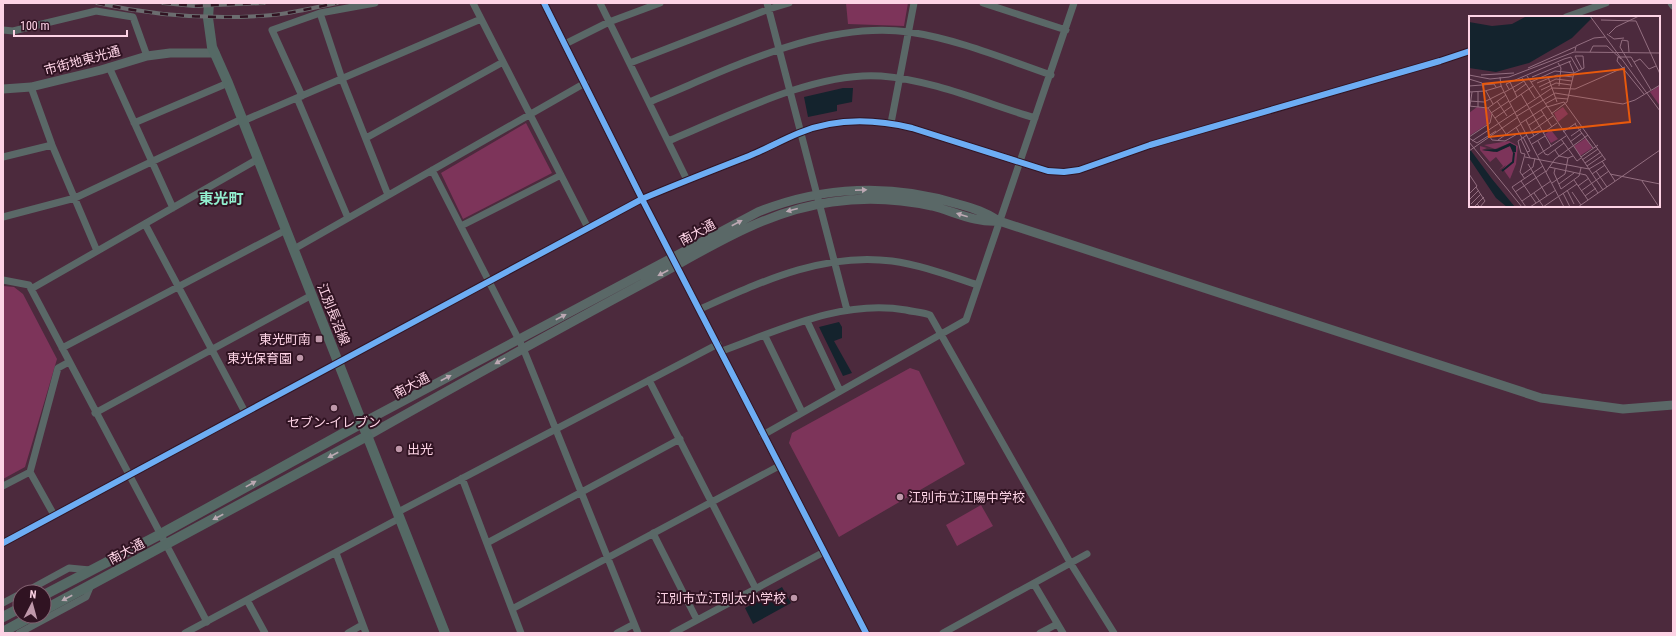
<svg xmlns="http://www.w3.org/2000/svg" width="1676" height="636" font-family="'Roboto Condensed','Noto Sans JP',sans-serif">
	<rect width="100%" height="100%" fill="#4c2a3d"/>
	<path fill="#7d345a" d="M846,3H908L904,26L848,24Z
		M526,123L552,173L463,219L441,173Z
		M3,286L14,287L23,294L57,359L25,467L3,479Z
		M910,368L919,371L965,464L839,537L789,443L792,433Z
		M981,505L993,526L957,546L946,525Z"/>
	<path fill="#14232d" d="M843,88H853L852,102L837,105V111L808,117L804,97Z
		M839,322L842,327V338L834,341L852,373L843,376L819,327Z
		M782,587L791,603L753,624L745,608Z"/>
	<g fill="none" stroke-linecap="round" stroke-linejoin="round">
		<path stroke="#5a6867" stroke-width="7" d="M473,3L588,228
			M544,3L642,199L866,633
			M600,3L687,180
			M767,3L847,310
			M983,3L1066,30
			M1671,3L1673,6
			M320,13L342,79L388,195
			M1566,17L1606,3
			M3,30L13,31L96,11L133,17L147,56
			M565,44L609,22L660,3
			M630,63L769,9L789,3
			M109,67L173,208
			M31,87L52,145L97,251
			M302,96L272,30L320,13L375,3
			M297,98L348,218
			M649,102C728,70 822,20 909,32C957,39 1005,59 1051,75
			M243,121L481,19
			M134,123L228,83
			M891,123L914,3
			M366,138L503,62
			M668,141C729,116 815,71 881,76C933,80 985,103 1035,118
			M3,157L52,145
			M432,170L523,348L638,633
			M3,217L75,198L242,119
			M145,224L245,412
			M461,226L561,175
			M294,249L585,83
			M3,280L29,285L207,622
			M31,289L258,159
			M700,309C761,282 823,252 892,261C921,265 950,276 978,285
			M807,321L840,391
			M765,336L802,412
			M62,348L286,230
			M722,351C780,330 842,299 906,310C914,312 922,312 930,315L1071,564L1114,633
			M649,380L756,589
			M95,413L312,295
			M763,435L966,320L1074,3
			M30,472L54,515
			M462,478L521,633
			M3,486L30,472L58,368L69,362
			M398,512L718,344
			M653,533L697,620
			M3,543L642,199C677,184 713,170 749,156C766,149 782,140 799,133C835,118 875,119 912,128L1048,171L1064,172L1079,170L1150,145L1440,61L1470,51
			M487,543L680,439
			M336,553L366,633
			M1034,584L1063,633
			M25,592L69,568L90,570
			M247,600L265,633
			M3,603L20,594
			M512,609L779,466
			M19,633L86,597L91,585
			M185,633L400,518
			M348,633L362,625
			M617,633L634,624
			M673,633L824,552
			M943,633L1087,554
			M1040,633L1057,624"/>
		<path stroke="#5a6867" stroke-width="9" d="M3,89L31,87L101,70L147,56L170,53H215
			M362,423L758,212C822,186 892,183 958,204C973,208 986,212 999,221L1541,398L1623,409L1673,405
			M367,436C459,384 551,333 644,283C704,251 763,211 832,202C865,197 900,199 932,206C955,212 976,223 999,221"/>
		<path stroke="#556965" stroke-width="10" d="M209,3L208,18L212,47L228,83L445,633
			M44,595L159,535L362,423
			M44,610L367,436
			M3,617L20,608
			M3,632L32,616"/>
		<g stroke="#6b6c6f" stroke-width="4">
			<path id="rail" d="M97,3C155,16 214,20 273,15C294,13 316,7 337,3
				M163,3L194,6L264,3"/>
		</g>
		<use href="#rail" stroke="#301322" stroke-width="2.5" stroke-dasharray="8" stroke-linecap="butt"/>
		<g stroke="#301322" stroke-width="8">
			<path id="cycleway" d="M544,3L642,199L866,633
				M3,543L642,199C677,184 713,170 749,156C766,149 782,140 799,133C835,118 875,119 912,128L1048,171L1064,172L1079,170L1150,145L1440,61L1470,51"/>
		</g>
		<use href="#cycleway" stroke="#6dadf4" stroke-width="6"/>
	</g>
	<defs><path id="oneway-solid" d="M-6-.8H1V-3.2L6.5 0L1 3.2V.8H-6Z"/></defs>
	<g fill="#bca8b3">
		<use href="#oneway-solid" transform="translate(861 190) rotate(-2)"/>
		<use href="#oneway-solid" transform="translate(792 210) rotate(165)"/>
		<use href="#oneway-solid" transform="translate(962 215) rotate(-162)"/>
		<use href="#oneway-solid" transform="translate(737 223) rotate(-28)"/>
		<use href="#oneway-solid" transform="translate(663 273) rotate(152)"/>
		<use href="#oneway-solid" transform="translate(561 317) rotate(-28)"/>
		<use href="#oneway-solid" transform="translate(500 361) rotate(151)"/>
		<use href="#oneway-solid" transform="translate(446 378) rotate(-28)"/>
	</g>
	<g fill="#baa9b2">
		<use href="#oneway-solid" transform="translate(333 455) rotate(152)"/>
		<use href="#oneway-solid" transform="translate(251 484) rotate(-29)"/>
		<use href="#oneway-solid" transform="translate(218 517) rotate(152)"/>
		<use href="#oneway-solid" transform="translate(67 598) rotate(152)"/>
	</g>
	<g fill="#bf98aa" stroke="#301322" stroke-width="1.5">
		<rect x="315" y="335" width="8" height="8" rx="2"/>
		<circle cx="300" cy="358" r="4"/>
		<circle cx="334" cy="408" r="4"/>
		<circle cx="399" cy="449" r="4"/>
		<circle cx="900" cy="497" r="4"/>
		<circle cx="794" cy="598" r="4"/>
	</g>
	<g text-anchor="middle" stroke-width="4" stroke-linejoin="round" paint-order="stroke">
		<g font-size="13" fill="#fdd3e5" stroke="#301322">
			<text transform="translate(82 60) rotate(-15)" y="5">市街地東光通</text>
			<text transform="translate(697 232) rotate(-28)" y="5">南大通</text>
			<text transform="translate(334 314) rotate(68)" y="5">江別長沼線</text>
			<text transform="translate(411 385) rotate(-28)" y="5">南大通</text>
			<text transform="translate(126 551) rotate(-28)" y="5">南大通</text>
		</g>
		<g font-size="13" fill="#fdd3e5" stroke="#301322" text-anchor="end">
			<text x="311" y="344">東光町南</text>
			<text x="292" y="363">東光保育園</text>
			<text x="334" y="427" text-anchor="middle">セブン-イレブン</text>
			<text x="407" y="454" text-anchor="start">出光</text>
			<text x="908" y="502" text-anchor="start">江別市立江陽中学校</text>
			<text x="786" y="603">江別市立江別太小学校</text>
		</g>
		<g font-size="15" font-weight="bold" fill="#92efcf" stroke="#301322">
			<text x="221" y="204">東光町</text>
		</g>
	</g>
	<g transform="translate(1469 16)">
		<rect width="191" height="191" fill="#4c2a3d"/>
		<path d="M191,69V90L181,76ZM8,91L18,92L22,97L20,107L0,120V97ZM94,91L99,98L89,106L85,97ZM82,114L89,123L82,127L76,118ZM117,122L123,132L111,140L105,130ZM40,125L49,130L47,148L41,163L34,153L37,149L30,154L34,150L27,141L21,146L11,134V130L18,132L13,134L25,136L41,130L44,135L47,131L41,127L26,133L15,129Z" fill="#7d345a"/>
		<path d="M58,0H125L103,22L60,47L27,56L0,52V6L23,10L43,8ZM41,127L47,130V136L44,137L41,130L28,136L13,134L28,133ZM0,132L23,163L46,191H38L27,182L0,142Z" fill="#14232d"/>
		<path fill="none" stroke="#14232d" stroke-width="2" d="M33,155L44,146L45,137"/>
		<path fill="none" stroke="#936e80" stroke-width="1" d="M121,0L191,95M132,4L167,5L191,58M138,18L145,23L155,22M140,18L147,11L170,0M106,35L107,30L125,22L136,21M121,36L124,30H138L152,43M160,36L159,25L153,24L151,31L163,51M165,46L171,43L180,53L187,50M89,47L92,52L90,70M59,52L106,31M0,59L21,63L40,61L105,36L191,37M12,59L45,57M58,60L134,174M31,61L32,70L95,191M63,61L102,45M79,61L88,86M53,62L66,82M0,63L13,67L15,75M41,66L48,81M62,66L86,55L105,57L115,52L114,40H106L113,53M68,67L88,59L104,61M0,70L25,68L27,71M70,71L87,63L103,65M40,73L37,68L95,43L102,41L110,55M72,74L87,67L102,69M17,75L24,88M0,76L16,75L33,70M9,76V91M36,76L55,65M46,76L57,68M52,78L82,130M175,78L148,45L149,41H162L182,74M0,85L15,86L35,76M28,85L38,100M41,86L64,70M76,88L87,82L99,83M0,90L19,92L37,118M1,90L3,76M78,91L95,86L136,143M19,92L37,79M72,94L83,111M22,97L40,85M82,98L98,86L105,57L100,45M48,100L86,77L154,88L166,84L191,69M26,102L43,90M57,104L65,120M52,107L78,90M106,108L124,132M60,109L75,99M47,111L53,122M63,115L84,100M94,116L107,107M74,117L88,107M102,120L112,113M0,121L21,107L23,98M21,121L23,124L36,125L50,117M54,121L61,135L58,136M0,122L8,127L27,115M52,123L61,142M60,123L73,115M92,123L108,145L112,142M29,124L52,108M3,125L83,72L106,73L156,51M69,125L76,138L79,139L95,127M0,126L53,191M101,126L113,117M63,128L76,120M86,134L90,140L99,142L104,140M0,135L49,101M69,139L97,120M56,141L120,153L137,143M112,141L129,129M113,144L129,133M133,145L146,165M116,147L132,136M59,148L78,180M118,150L134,139M80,151L117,159L129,177M86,153L85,157L92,173L110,160L112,152M127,155L138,171M77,156L86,143L119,119M0,158L8,170L0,178M123,158L136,149M141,158L191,168M53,159L64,151L66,142M56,163L51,156L56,138L52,137L49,125L58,119M105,164L119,184M52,165L67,187M173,165L190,191M83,167L96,158L99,142M90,168L105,157M109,170L120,162M7,171L16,185L11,191L8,188M98,174L105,188M112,175L140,155M46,176L77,155M103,176L112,189M65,177L74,190M94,177L101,191M116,180L127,172M0,184L10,174M53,185L82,165M2,188L12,178M5,191L15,181M57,191L43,171L74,150M61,191L87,174M74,191L108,168M109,191L191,134"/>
		<path fill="#e8590c" fill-opacity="0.15" stroke="#e8590c" stroke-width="2" d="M155,53L161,106L20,121L14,68Z"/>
		<rect width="191" height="191" fill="none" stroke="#fdd3e5" stroke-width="2"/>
	</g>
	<rect width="1676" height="636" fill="none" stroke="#fdd3e5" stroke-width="8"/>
	<g transform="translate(32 604) rotate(6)"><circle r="19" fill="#301322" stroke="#826070"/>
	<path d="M0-3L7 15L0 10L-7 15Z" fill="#bf98aa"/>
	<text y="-6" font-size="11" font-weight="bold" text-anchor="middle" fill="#fdd3e5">N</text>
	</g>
	<path d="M14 30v6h113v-6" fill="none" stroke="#fdd3e5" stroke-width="2"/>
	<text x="20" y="30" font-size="12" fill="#fdd3e5" stroke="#301322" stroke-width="3" paint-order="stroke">100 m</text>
</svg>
